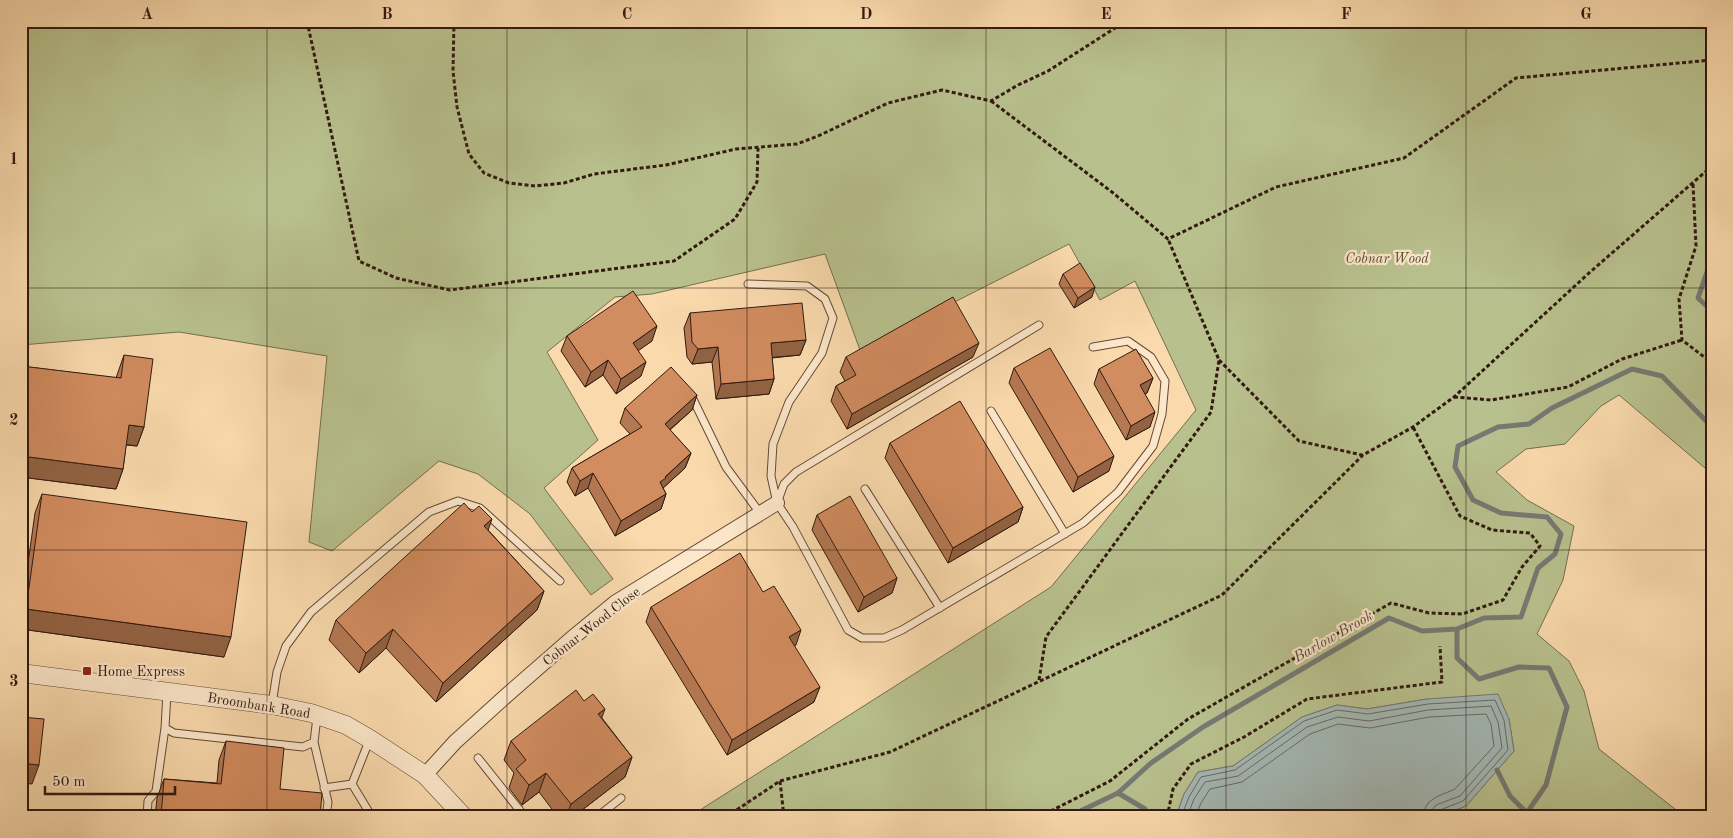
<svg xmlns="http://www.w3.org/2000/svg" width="1733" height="838" font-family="'Old Standard TT',serif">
	<rect width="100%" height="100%" fill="#fadaad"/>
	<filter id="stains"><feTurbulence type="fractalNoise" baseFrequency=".004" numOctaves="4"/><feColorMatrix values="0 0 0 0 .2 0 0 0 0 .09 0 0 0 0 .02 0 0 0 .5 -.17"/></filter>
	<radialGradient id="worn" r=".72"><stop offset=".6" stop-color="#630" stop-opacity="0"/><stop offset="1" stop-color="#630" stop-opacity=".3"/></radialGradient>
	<path fill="#b8c18e" stroke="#756e4e" d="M21,21H557L561,25L563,21H1712V474L1619,395L1601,406L1565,444L1526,449L1496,472L1527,500L1574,526L1563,580L1537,634L1569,661L1584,691L1599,749L1685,817H1394L1399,815L1440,816L1466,806L1514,751L1509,719L1427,699L1367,709L1337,705L1302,717L1233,766L1198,772L1184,794L1176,817H689L1051,587L1196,410L1135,281L1100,300L1069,244L860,350L825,254L652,294L615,297L547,352L598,440L544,488L613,579L591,595L530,514L478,474L439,461L332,551L309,542L327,356L179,332L21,345Z"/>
	<path fill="#a3b8b5" stroke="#767973" d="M1498,694L1509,719L1514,751L1466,806L1440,816L1399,815L1393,817H1176L1184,794L1198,772L1233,766L1302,717L1337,705L1367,709L1427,699Z"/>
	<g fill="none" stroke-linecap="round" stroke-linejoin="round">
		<path stroke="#6a6962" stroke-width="1" d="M1181,817L1189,797L1201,777L1235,770L1304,721L1337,710L1368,714L1428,704L1495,700L1504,720L1508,750L1463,801L1440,810L1437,817
			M1187,817L1194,799L1205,782L1238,776L1307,727L1338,717L1369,721L1428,710L1491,706L1498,722L1502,748L1460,796L1436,805L1432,810L1431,817
			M1195,817L1201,803L1210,789L1242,782L1310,734L1338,724L1370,728L1429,717L1486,714L1491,724L1494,746L1455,789L1436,797L1429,802L1425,808L1424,817"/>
		<path stroke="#767973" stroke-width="5" d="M1712,269L1707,272L1698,298L1712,311
			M1457,629V658L1479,679L1519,667L1549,668L1567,707L1546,785L1524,817
			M1497,770L1510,796L1527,813
			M1118,793L1145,809
			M1068,817L1118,793L1151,763L1203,727L1389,618L1422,631L1457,629L1484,618L1521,617L1538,568L1555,554L1561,534L1547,517L1501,513L1473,500L1455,467L1458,446L1498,427L1529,424L1552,408L1632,369L1662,376L1712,427"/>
		<g stroke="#644a36" stroke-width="9">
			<path id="service" d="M748,284L807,286L825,299L833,318L822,353L789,402L773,444L771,476L777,503L793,527L848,630L862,638H884L902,630L1083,523L1118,492L1153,446L1162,414L1165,381L1151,357L1128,341L1093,347
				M691,395L726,467L760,513
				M991,411L1065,534
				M865,489L940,608
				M777,503L784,484L796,472L1039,325
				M167,692L165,728L174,733L303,747L314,742L317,717
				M272,704L277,672L286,646L311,612L429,512L458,501L480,508L560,581
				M314,742L328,802L326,817
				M478,758L525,817
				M352,784L372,817
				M324,788L352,784L369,741
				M147,817L148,801L156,791L165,728
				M508,817L519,809
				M597,817L621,798"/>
		</g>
		<g stroke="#644a36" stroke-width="16">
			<path id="minor" d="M425,775L455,742L507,695L571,639L616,602L777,503"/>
		</g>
		<g stroke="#644a36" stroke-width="19">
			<path id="tertiary" d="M21,673L272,705L311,713L346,725L370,739L425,775L464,817"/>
		</g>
		<path stroke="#321a0f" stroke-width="3" stroke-dasharray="4 2.5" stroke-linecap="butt" d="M307,21L359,261L396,278L450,290L674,261L735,219L757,182L758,148
			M454,21L453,71L457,107L469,154L484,173L509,183L535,186L564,183L594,174L666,165L736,149L797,144L818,136L888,103L942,90L991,101L1018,85L1048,71L1126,21
			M991,101L1112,192L1168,239L1276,187L1404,158L1516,78L1712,60
			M1693,184L1696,246L1679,299L1682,340L1712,363
			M1219,360L1299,441L1362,455
			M1454,397L1491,400L1568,387L1622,359L1682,340
			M1039,680L1046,637L1211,412L1219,360L1168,239
			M780,781L784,817
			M726,817L780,781L890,752L1222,595L1363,455L1413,427L1454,397L1589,273L1712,166
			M1039,817L1110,781L1188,719L1391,603L1429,613L1462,614L1503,600L1522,567L1540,546L1530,533L1492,530L1460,516L1413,427
			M1167,817L1173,789L1191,764L1244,737L1307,699L1442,682L1440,646"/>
		<use href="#service" stroke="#fce7ca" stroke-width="7"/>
		<use href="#minor" stroke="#fce7ca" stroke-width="14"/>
		<use href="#tertiary" stroke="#fce7ca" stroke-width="18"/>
	</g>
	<path fill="#b47852" stroke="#321a0f" d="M1063,274L1092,297L1074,308L1059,284Z
		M690,313L806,340L800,355L772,358L774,379L769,394L716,399L712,362L692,364L687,357L684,328Z
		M567,336L652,341L638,350L641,376L616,394L603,375L585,387L561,351Z
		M124,355L144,427L137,446L126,445L123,469L116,489L21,477V366L116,378Z
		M846,357H973L847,429L831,401L836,386L845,381L840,372Z
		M1014,368L1109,471L1073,492L1009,383Z
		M1099,369L1153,378L1147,393L1145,394L1150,427L1126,440L1094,384Z
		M697,395L692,410L670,430L691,453L685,468L663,488L666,494L661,509L615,536L588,488L575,496L567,482L572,468L630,434L620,423L625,408Z
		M890,443L1023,507L1018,522L948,563L885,458Z
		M42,494L224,657L21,629V613L35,513Z
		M817,515L897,578L892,593L858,612L812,530Z
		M488,530L544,591L537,610L436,702L386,648L359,673L329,640L336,620Z
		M651,607L796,645L794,646L814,702L727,755L646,622Z
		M584,701L602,718L632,757L625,777L573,817H558L539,792L522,805L509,788L514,773L504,760L511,741Z
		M226,741L280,789L320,817H155L157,798L164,779L217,783L219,760Z"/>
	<path fill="#926242" stroke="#321a0f" d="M1095,287L1092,297L1074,308L1078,298Z
		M657,326L652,341L628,358L633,343Z
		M806,340L800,355L766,358L771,343Z
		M979,343L973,357L847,429L852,414Z
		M718,347L712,362L692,364L698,349Z
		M608,360L603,375L585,387L591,372Z
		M646,362L641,376L616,394L621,379Z
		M1153,378L1147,393L1135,400L1140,385Z
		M774,379L769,394L716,399L721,384Z
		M697,395L692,410L659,439L665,424Z
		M1155,412L1150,427L1126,440L1131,426Z
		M129,425L144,427L137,446L122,444Z
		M691,453L685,468L662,489L660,482Z
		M21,456L123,469L116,489L21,477Z
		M1114,456L1109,471L1073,492L1078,477Z
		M593,473L588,488L575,496L580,481Z
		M666,494L661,509L615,536L621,521Z
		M1023,507L1018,522L948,563L953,548Z
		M492,519L485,539L484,526Z
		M897,578L892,593L858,612L864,597Z
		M544,591L537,610L436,702L443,683Z
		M26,609L231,637L224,657L21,629V622Z
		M393,629L386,648L359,673L366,653Z
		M801,630L796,645L784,652L789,637Z
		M820,687L814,702L727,755L732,740Z
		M605,709L598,728V714Z
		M632,757L625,777L573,817H566L571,804Z
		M21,763L39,765L32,784L21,783Z
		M546,773L539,792L522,805L529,785Z"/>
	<path fill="#d18c5f" stroke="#321a0f" d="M1080,263L1095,287L1078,298L1063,274Z
		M633,291L657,326L633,343L646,362L621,379L608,360L591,372L567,336Z
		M953,297L979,343L852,414L836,386L856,375L846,357Z
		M802,303L806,340L771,343L774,379L721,384L718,347L698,349L692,342L690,313Z
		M1050,348L1114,456L1078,477L1014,368Z
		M1136,349L1153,378L1140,385L1155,412L1131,426L1099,369Z
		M124,355L153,359L144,427L129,425L123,469L21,456V366L121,378Z
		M671,367L697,395L665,424L691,453L665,477L666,478L660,482L666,494L621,521L593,473L580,481L572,468L642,427L625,408Z
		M960,401L1023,507L953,548L890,443Z
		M42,494L247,522L231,637L26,609Z
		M850,496L897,578L864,597L817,515Z
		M464,503L472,512L479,506L492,519L484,526L544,591L443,683L393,629L366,653L336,620Z
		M740,553L763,592L774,586L801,630L789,637L820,687L732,740L651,607Z
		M576,690L584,701L593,694L605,709L598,714L632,757L571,804L546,773L529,785L516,769L526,760L511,741Z
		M21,717L44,719L39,765L21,763Z
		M226,741L284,748L280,789L322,793L320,817H161L164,779L221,784Z"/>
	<path fill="none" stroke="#321a0f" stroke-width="1" stroke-opacity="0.55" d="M267,21V817M507,21V817M747,21V817M986,21V817M1226,21V817M1466,21V817M21,288H1712M21,550H1712"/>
	<rect fill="#8f2418" stroke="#fce7ca" stroke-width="2" x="82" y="666" width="10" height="10" rx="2.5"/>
	<g text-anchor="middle" stroke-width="4.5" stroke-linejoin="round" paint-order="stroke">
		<g font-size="14" font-style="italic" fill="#5a4c35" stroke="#fce7ca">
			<text x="1387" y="263">Cobnar Wood</text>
		</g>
		<g font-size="14" fill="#321a0f" stroke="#fce7ca">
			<text transform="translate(591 626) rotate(-38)" y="5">Cobnar Wood Close</text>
			<text transform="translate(259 705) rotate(9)" y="5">Broombank Road</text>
		</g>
		<g font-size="14" fill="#321a0f" stroke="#fce7ca" text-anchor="start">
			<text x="97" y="676">Home Express</text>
		</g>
		<g font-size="15" font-style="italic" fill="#544941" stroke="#fce7ca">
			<text transform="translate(1333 636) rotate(-30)" y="5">Barlow Brook</text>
		</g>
	</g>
	<rect width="1733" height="838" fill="none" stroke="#fadaad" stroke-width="55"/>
	<path d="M45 786v8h130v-8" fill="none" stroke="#321a0f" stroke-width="2.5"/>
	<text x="52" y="786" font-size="15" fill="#321a0f" stroke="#fce7ca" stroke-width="4" paint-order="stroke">50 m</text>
	<rect x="28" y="28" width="1678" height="782" fill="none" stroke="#321a0f" stroke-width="2"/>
	<g font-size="16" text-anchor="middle" font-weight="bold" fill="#321a0f">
		<text x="147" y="19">A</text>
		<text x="387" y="19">B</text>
		<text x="627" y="19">C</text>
		<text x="866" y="19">D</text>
		<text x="1106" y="19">E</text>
		<text x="1346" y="19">F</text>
		<text x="1586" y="19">G</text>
		<text x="14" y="164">1</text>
		<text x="14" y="425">2</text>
		<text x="14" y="686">3</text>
	</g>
	<rect width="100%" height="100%" filter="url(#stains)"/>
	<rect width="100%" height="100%" fill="url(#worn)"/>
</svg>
